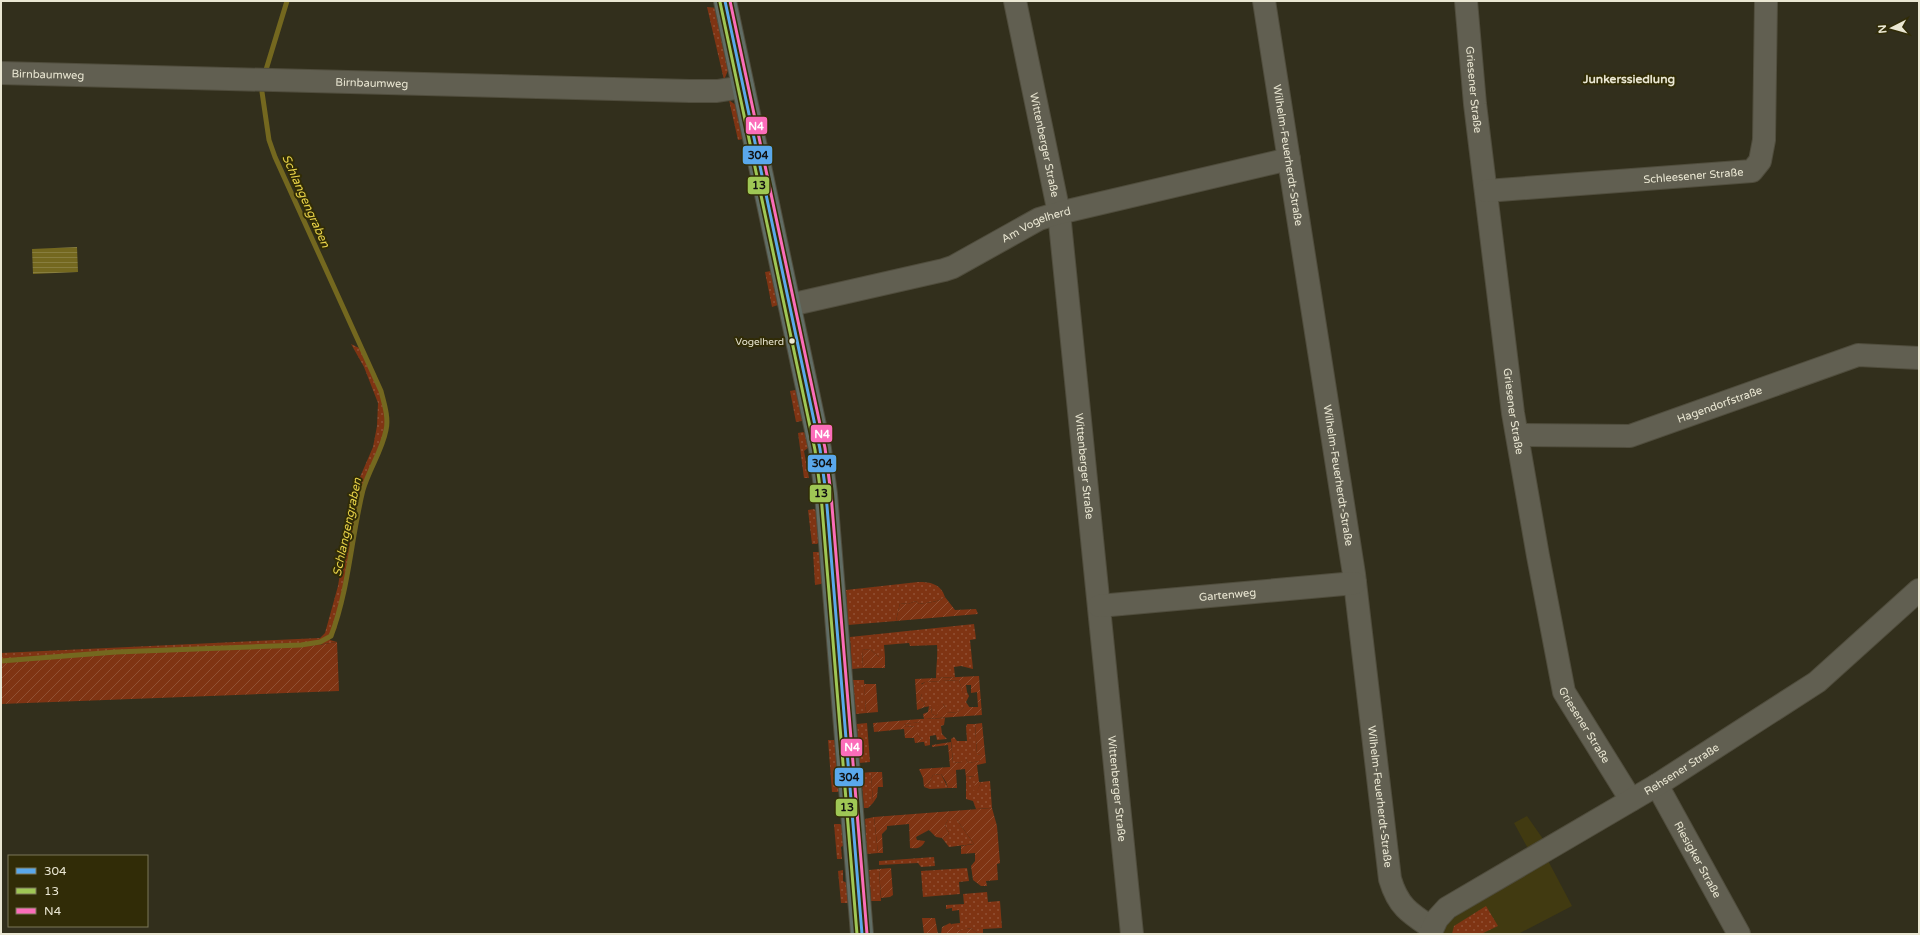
<svg xmlns="http://www.w3.org/2000/svg" width="1920" height="935" font-family="'Varela Round',sans-serif">
	<defs>
		<pattern id="grass-dots" width="8" height="8" patternUnits="userSpaceOnUse"><rect width="8" height="8" fill="#7f3413"/><path d="M2 2h.1M6 6h.1" fill="none" stroke="#915134" stroke-width="1.8" stroke-linecap="round"/></pattern>
		<pattern id="garden-furrows" width="10" height="10" patternUnits="userSpaceOnUse"><rect width="10" height="10" fill="#7f3413"/><path d="M-1 1l2-2M0 10L10 0M9 11l2-2" fill="none" stroke="#915134"/></pattern>
		<pattern id="water-rules" width="6" height="5" patternUnits="userSpaceOnUse"><rect width="6" height="5" fill="#74681f"/><path d="M0 2.5h6" fill="none" stroke="#887e3f"/></pattern>
	</defs>
	<rect width="100%" height="100%" fill="#322f1c"/>
	<path fill="#413a11" d="M1527,816L1550,849L1544,853L1572,906L1518,934H1441L1449,922L1466,908L1538,867L1514,823Z"/>
	<path fill="url(#grass-dots)" d="M707,7L719,8L729,68L724,80Z
		M729,100L737,106L743,139L738,140Z
		M771,271L775,273L780,302L778,305L772,307L765,272Z
		M351,344L363,350C376,380 393,411 383,444C380,452 375,459 371,466C367,473 366,482 363,490L336,630L331,632L330,640L337,642L302,647L116,652L1,661V653L320,638L325,633L338,586L347,531L357,484L373,447L377,426L378,403L364,367Z
		M795,390L799,392L804,418L802,421L796,422L790,391Z
		M803,432L808,435L809,447L804,451L809,478H804L798,433Z
		M814,509L818,513L821,540L817,544H812L808,510Z
		M813,552H819L823,554L824,582L821,584L815,585Z
		M918,582C931,582 941,584 945,597C937,603 928,602 919,604L916,601L908,604L900,603L896,621L848,625L846,590Z
		M974,624L976,639L970,640L973,669L961,666L954,667L955,677L936,678C936,666 938,656 937,645L910,646L909,643L884,645L885,657H879L870,649L862,650L863,668L852,669L850,637Z
		M853,680H864L866,713L856,714Z
		M959,680L963,693L967,692L969,696L966,702L970,708L964,707L958,712L946,713V708L943,704H938V714L936,716L932,714L931,706L925,707L924,702L920,699L922,694H925L921,685L925,682Z
		M945,718L944,725L941,726L942,734L947,739L937,740L936,735L930,736V745L925,746L924,742H922V739L918,736L915,726L906,727L904,724L920,722V719Z
		M867,723L870,762L859,763L857,724Z
		M967,724H975L977,754L980,755V761L968,763L966,759L962,762L953,763L951,739L954,737L957,741H967L966,727Z
		M828,740H834L838,743L841,789L838,792H832Z
		M871,772L873,803L868,808H864L861,773Z
		M941,774L948,788L930,789L924,787L929,783L933,775Z
		M975,776L977,791L981,782L990,781L992,808L976,809L973,801L966,799V777Z
		M874,817L878,853L867,854L865,819Z
		M948,820H957L974,844L949,847L942,838L949,834L945,825Z
		M834,824H840L845,827L846,844L841,847L842,859H837Z
		M934,857L935,866L921,867L918,863L879,865V861Z
		M967,868L969,881L959,882L960,894L923,897L921,871Z
		M879,869L881,901H871L869,870Z
		M843,870V881L849,884L850,899L848,903H841L838,871Z
		M987,892L988,902L1000,901L1002,928L983,929V934H978L971,928C961,930 958,934 951,924L960,923L959,910L952,911V908L946,909V905L964,904L963,894Z
		M1486,906L1498,926L1481,934H1452L1454,926Z"/>
	<path fill="url(#garden-furrows)" d="M945,597L955,610L976,609L978,614L896,621L900,603L908,604L916,601L919,604C929,602 937,603 945,597Z
		M337,642L339,691L1,704V661L116,652L318,645Z
		M870,649L879,657H885V668H863L862,650Z
		M979,676L982,715L924,719L923,714L928,712L929,706H931L932,714L936,716L938,714L936,708L938,704H943L946,708V713L958,712L964,707H978L977,692L971,693V685H966L967,692L963,694L959,680L925,682L921,684L925,686V694H922L920,699L924,702L925,707L917,710L915,679Z
		M864,684H876L878,712L866,713Z
		M920,719L921,722L904,724L906,727L916,726L917,728L918,736L922,739V742L915,743L914,738H905L904,729L874,732L873,723Z
		M982,723L986,763L977,765L979,782H981L977,792L973,790L975,784L974,776L966,777L965,769L956,770L957,788H948L946,782L941,774L933,775L929,783L924,787L923,778L919,769L950,767L948,745L932,747V745L951,742L953,763L962,762L963,759H966L968,763L980,761V755L977,754L975,724Z
		M871,772H882L883,787H878L877,797L873,803Z
		M992,808L997,826L1000,863L997,864L998,880L986,881L987,886H981L973,880L971,866L975,861V853L961,854V846L974,844L957,820H948L945,825L949,834L942,838L936,837L929,830L916,837L917,840L925,841C922,848 917,849 910,848L909,824L887,826V829L882,834L883,853H878L874,817Z
		M891,868L893,895L890,897L881,898L879,869Z
		M922,918H935L938,934H924Z
		M950,923C960,934 958,930 971,928L978,934H941L942,927Z"/>
	<path fill="url(#water-rules)" d="M77,247L78,272L33,274L32,249Z"/>
	<g fill="none" stroke-linecap="round" stroke-linejoin="round">
		<path stroke="#74681f" stroke-width="5" d="M265,73L287,1
			M1,661L116,652L301,645L320,642L331,636C349,589 351,538 363,490C369,469 382,451 386,430C389,418 384,403 381,391L275,157L269,140L262,92"/>
		<g stroke="#504d3d" stroke-width="24">
			<g id="minor">
				<path id="s1" d="M1015,1L1059,213L1132,934"/>
				<path id="s2" d="M1264,1L1354,574L1390,879C1398,906 1409,913 1432,928"/>
				<path id="s3" d="M1466,1L1475,104L1513,413L1538,556L1564,692L1631,800"/>
				<path id="s4" d="M1,73L690,91H717L743,87"/>
				<path id="s5" d="M1486,191L1752,171L1760,161L1764,140L1766,1"/>
				<path id="s6" d="M790,305L944,270L953,267L1039,219L1059,213L1289,159"/>
				<path id="s7" d="M1518,435L1630,436L1858,355L1919,358"/>
				<path id="s8" d="M1099,606L1355,583"/>
				<path id="s9" d="M1657,785L1739,934"/>
				<path id="s10" d="M1430,934L1437,919L1447,908L1657,785L1817,682L1919,590"/>
			</g>
		</g>
		<g stroke="#504d3d" stroke-width="24">
			<path id="major" d="M725,1L820,449L826,494L862,934"/>
		</g>
		<use href="#minor" stroke="#615f51" stroke-width="22"/>
		<use href="#major" stroke="#616d65" stroke-width="22"/>
		<g stroke="#312c07" stroke-width="6">
			<path id="bus-1" d="M725,1L820,449L826,494L862,934"/>
		</g>
		<g stroke="#312c07" stroke-width="6">
			<path id="bus-2" d="M720,2L815,450L821,495L857,934"/>
		</g>
		<g stroke="#312c07" stroke-width="6">
			<path id="bus-3" d="M730,1L825,448L831,494L867,934"/>
		</g>
		<use href="#bus-1" stroke="#5aa8eb" stroke-width="3"/>
		<use href="#bus-2" stroke="#9fc755" stroke-width="3"/>
		<use href="#bus-3" stroke="#fb6dba" stroke-width="3"/>
	</g>
	<circle fill="#eae7d3" stroke="#312c07" stroke-width="1.5" cx="792" cy="341" r="3.5"/>
	<g text-anchor="middle" stroke-width="4" stroke-linejoin="round" paint-order="stroke">
		<g font-size="10" fill="#eae7d3" stroke="#312c07" text-anchor="end">
			<text x="784" y="345">Vogelherd</text>
		</g>
		<g font-size="11" fill="#eae7d3" stroke="#312c07">
			<text dy="4" stroke="none"><textPath href="#s4" startOffset="47">Birnbaumweg</textPath></text>
			<text dy="4" stroke="none"><textPath href="#s4" startOffset="371">Birnbaumweg</textPath></text>
			<text dy="4" stroke="none"><textPath href="#s3" startOffset="89">Griesener Straße</textPath></text>
			<text dy="4" stroke="none"><textPath href="#s1" startOffset="147">Wittenberger Straße</textPath></text>
			<text dy="4" stroke="none"><textPath href="#s2" startOffset="156">Wilhelm-Feuerherdt-Straße</textPath></text>
			<text dy="4" stroke="none"><textPath href="#s5" startOffset="208">Schleesener Straße</textPath></text>
			<text dy="4" stroke="none"><textPath href="#s6" startOffset="261">Am Vogelherd</textPath></text>
			<text dy="4" stroke="none"><textPath href="#s7" startOffset="207">Hagendorfstraße</textPath></text>
			<text dy="4" stroke="none"><textPath href="#s3" startOffset="413">Griesener Straße</textPath></text>
			<text dy="4" stroke="none"><textPath href="#s1" startOffset="471">Wittenberger Straße</textPath></text>
			<text dy="4" stroke="none"><textPath href="#s2" startOffset="480">Wilhelm-Feuerherdt-Straße</textPath></text>
			<text dy="4" stroke="none"><textPath href="#s8" startOffset="129">Gartenweg</textPath></text>
			<text dy="4" stroke="none"><textPath href="#s3" startOffset="737">Griesener Straße</textPath></text>
			<text dy="4" stroke="none"><textPath href="#s10" startOffset="304">Rehsener Straße</textPath></text>
			<text dy="4" stroke="none"><textPath href="#s1" startOffset="795">Wittenberger Straße</textPath></text>
			<text dy="4" stroke="none"><textPath href="#s2" startOffset="804">Wilhelm-Feuerherdt-Straße</textPath></text>
			<text dy="4" stroke="none"><textPath href="#s9" startOffset="85">Riesigker Straße</textPath></text>
		</g>
		<g font-size="12" font-weight="bold" fill="#eae7d3" stroke="#312c07">
			<text x="1629" y="83">Junkerssiedlung</text>
		</g>
		<g font-size="12" font-style="italic" fill="#e9d348" stroke="#312c07">
			<text transform="translate(306 201) rotate(66)" y="4">Schlangengraben</text>
			<text transform="translate(347 527) rotate(-78)" y="4">Schlangengraben</text>
		</g>
	</g>
	<g stroke="#312c07" stroke-width="1.5">
		<rect x="745" y="116" width="23" height="19" rx="4" fill="#fb6dba"/>
		<rect x="742" y="145" width="31" height="20" rx="4" fill="#5aa8eb"/>
		<rect x="747" y="176" width="23" height="19" rx="4" fill="#9fc755"/>
		<rect x="810" y="424" width="23" height="19" rx="4" fill="#fb6dba"/>
		<rect x="807" y="454" width="30" height="19" rx="4" fill="#5aa8eb"/>
		<rect x="809" y="484" width="23" height="19" rx="4" fill="#9fc755"/>
		<rect x="840" y="738" width="23" height="19" rx="4" fill="#fb6dba"/>
		<rect x="834" y="767" width="30" height="20" rx="4" fill="#5aa8eb"/>
		<rect x="835" y="798" width="23" height="19" rx="4" fill="#9fc755"/>
	</g>
	<g font-size="11" text-anchor="middle" font-weight="bold" fill="#fff">
		<text x="756" y="130">N4</text>
		<text x="822" y="438">N4</text>
		<text x="852" y="751">N4</text>
	</g>
	<g font-size="11" text-anchor="middle" font-weight="bold" fill="#111">
		<text x="758" y="159">304</text>
		<text x="759" y="189">13</text>
		<text x="822" y="467">304</text>
		<text x="821" y="497">13</text>
		<text x="849" y="781">304</text>
		<text x="847" y="811">13</text>
	</g>
	<rect width="1920" height="935" fill="none" stroke="#eae7d3" stroke-width="4"/>
	<rect x="8" y="855" width="140" height="72" fill="#312c07" stroke="#7b7759"/>
	<rect x="16" y="868" width="20" height="6" fill="#5aa8eb" stroke="#7b7759"/>
	<text x="44" y="875" font-size="12" fill="#eae7d3">304</text>
	<rect x="16" y="888" width="20" height="6" fill="#9fc755" stroke="#7b7759"/>
	<text x="44" y="895" font-size="12" fill="#eae7d3">13</text>
	<rect x="16" y="908" width="20" height="6" fill="#fb6dba" stroke="#7b7759"/>
	<text x="44" y="915" font-size="12" fill="#eae7d3">N4</text>
	<g transform="translate(1892 28) rotate(264)" stroke="#312c07" stroke-width="3" paint-order="stroke">
	<path d="M0-3L7 15L0 10L-7 15Z" fill="#eae7d3"/>
	<text y="-6" font-size="11" font-weight="bold" text-anchor="middle" fill="#eae7d3">N</text>
	</g>
</svg>
